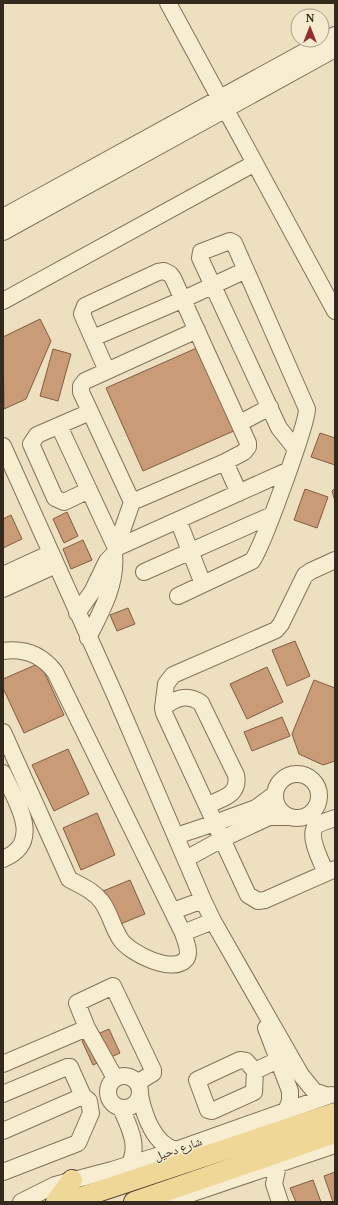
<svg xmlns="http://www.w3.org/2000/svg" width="338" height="1205" font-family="Georgia,'Noto Naskh Arabic',serif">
	<rect width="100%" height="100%" fill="#ece0c0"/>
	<path fill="#c99c77" stroke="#825c3f" d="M40,319L51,341L26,399L4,409L3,337Z
		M199,347L236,430L143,471L106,388Z
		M53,349L71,354L58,401L40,396Z
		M320,433L335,438V465L311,457Z
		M335,488V501L332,491Z
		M305,489L328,497L317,528L294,520Z
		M67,512L78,536L64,543L53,519Z
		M11,515L22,539L3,548V519Z
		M83,540L92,560L71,569L63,549Z
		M128,608L135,624L117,631L110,615Z
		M295,641L310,676L287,686L272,650Z
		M40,663L64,715L24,733L3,688V679Z
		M267,667L283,702L247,719L230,684Z
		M314,680L335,688V761L323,765L299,754L292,734Z
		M282,717L290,736L252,751L244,732Z
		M68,749L89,794L54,811L32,765Z
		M97,813L115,855L81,870L63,828Z
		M130,880L145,914L118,925L103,891Z
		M109,1029L120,1053L93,1065L82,1041Z
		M335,1172V1202H333L324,1176Z
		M313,1180L321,1202H296L290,1188Z"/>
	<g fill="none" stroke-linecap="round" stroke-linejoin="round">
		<g stroke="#847159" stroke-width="18">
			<path id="minor" d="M168,3L335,311
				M3,217L335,35
				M3,232L335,49
				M3,301L255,163
				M93,338L184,299L246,270
				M107,371L82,314L85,306L158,272L164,271L170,274L173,278L248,443V447L244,452L225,462L132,502
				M240,423L270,407
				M59,426L116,548L287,471
				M3,446L115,695L203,900L213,921L301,1075L314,1091L328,1096
				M225,462L239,493
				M89,490L64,502L55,498L31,444L37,435L90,412
				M178,520L203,584
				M144,572L272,515
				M3,575L51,553
				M3,589L56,565
				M178,596L252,561C262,548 307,424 307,409L234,243L230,241L201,252L200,258L279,428L295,448
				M77,613L92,592L107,561L114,554L132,502L81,392V386L85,381L197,330
				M88,638C101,612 117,584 114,555
				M3,651C24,648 42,655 55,672L183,933C185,940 191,952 186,959C173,975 130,953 121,940C113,929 110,913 102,902C93,890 81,886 69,879L3,732
				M163,708L166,684L173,675L276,630L281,624L305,575L311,571L335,560
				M3,773C15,800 45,842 3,859
				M275 796a22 22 0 1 1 44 0a22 22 0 1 1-44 0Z
				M208,805C223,798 240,795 236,775L201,703C187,693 175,698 163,708L164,713L215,823L256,808L275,794
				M289,817H269L222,839L248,895L258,901L265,900L335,869
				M176,836L215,823L222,839L186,859
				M326,873C322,863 306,834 317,825C322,822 330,820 335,818
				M173,911L203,900
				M183,933L213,921
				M87,1028L115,1078
				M266,1028L290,1091V1101L286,1111
				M3,1064L87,1028L77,1003L113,986L153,1070V1073L137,1083
				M255,1071L254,1092L212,1111L208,1110L197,1080L240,1060L246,1061L255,1071L278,1060
				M108 1092a16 16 0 1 1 32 0a16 16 0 1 1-32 0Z
				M3,1094L67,1067H70L83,1096L89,1101L91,1113L78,1143L3,1172
				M140,1095C144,1115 154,1145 176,1150
				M121,1108C129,1127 140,1146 129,1165
				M3,1131L83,1096
				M278,1165L274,1184L280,1202
				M21,1202L55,1185L112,1170L176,1150L331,1095
				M166,1202L335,1145"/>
		</g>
		<g stroke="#523f2d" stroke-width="22">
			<path id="major" d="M56,1202L72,1180
				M67,1202L335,1113
				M134,1202L335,1133"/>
		</g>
		<use href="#minor" stroke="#f7eed2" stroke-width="16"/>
		<use href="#major" stroke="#efd798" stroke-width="20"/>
	</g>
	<g text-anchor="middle" stroke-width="3" stroke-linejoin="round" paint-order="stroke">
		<g font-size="12" fill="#34291d" stroke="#f4eacf">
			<text transform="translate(178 1149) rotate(-19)" y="4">شارع دحيل</text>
		</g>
	</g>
	<rect width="338" height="1205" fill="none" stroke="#34291d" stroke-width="8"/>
	<g transform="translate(310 28)"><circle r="19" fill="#f4eacf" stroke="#a79d88"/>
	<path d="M0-3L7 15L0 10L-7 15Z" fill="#912e2b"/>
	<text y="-6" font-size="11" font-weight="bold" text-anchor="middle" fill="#34291d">N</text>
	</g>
</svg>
